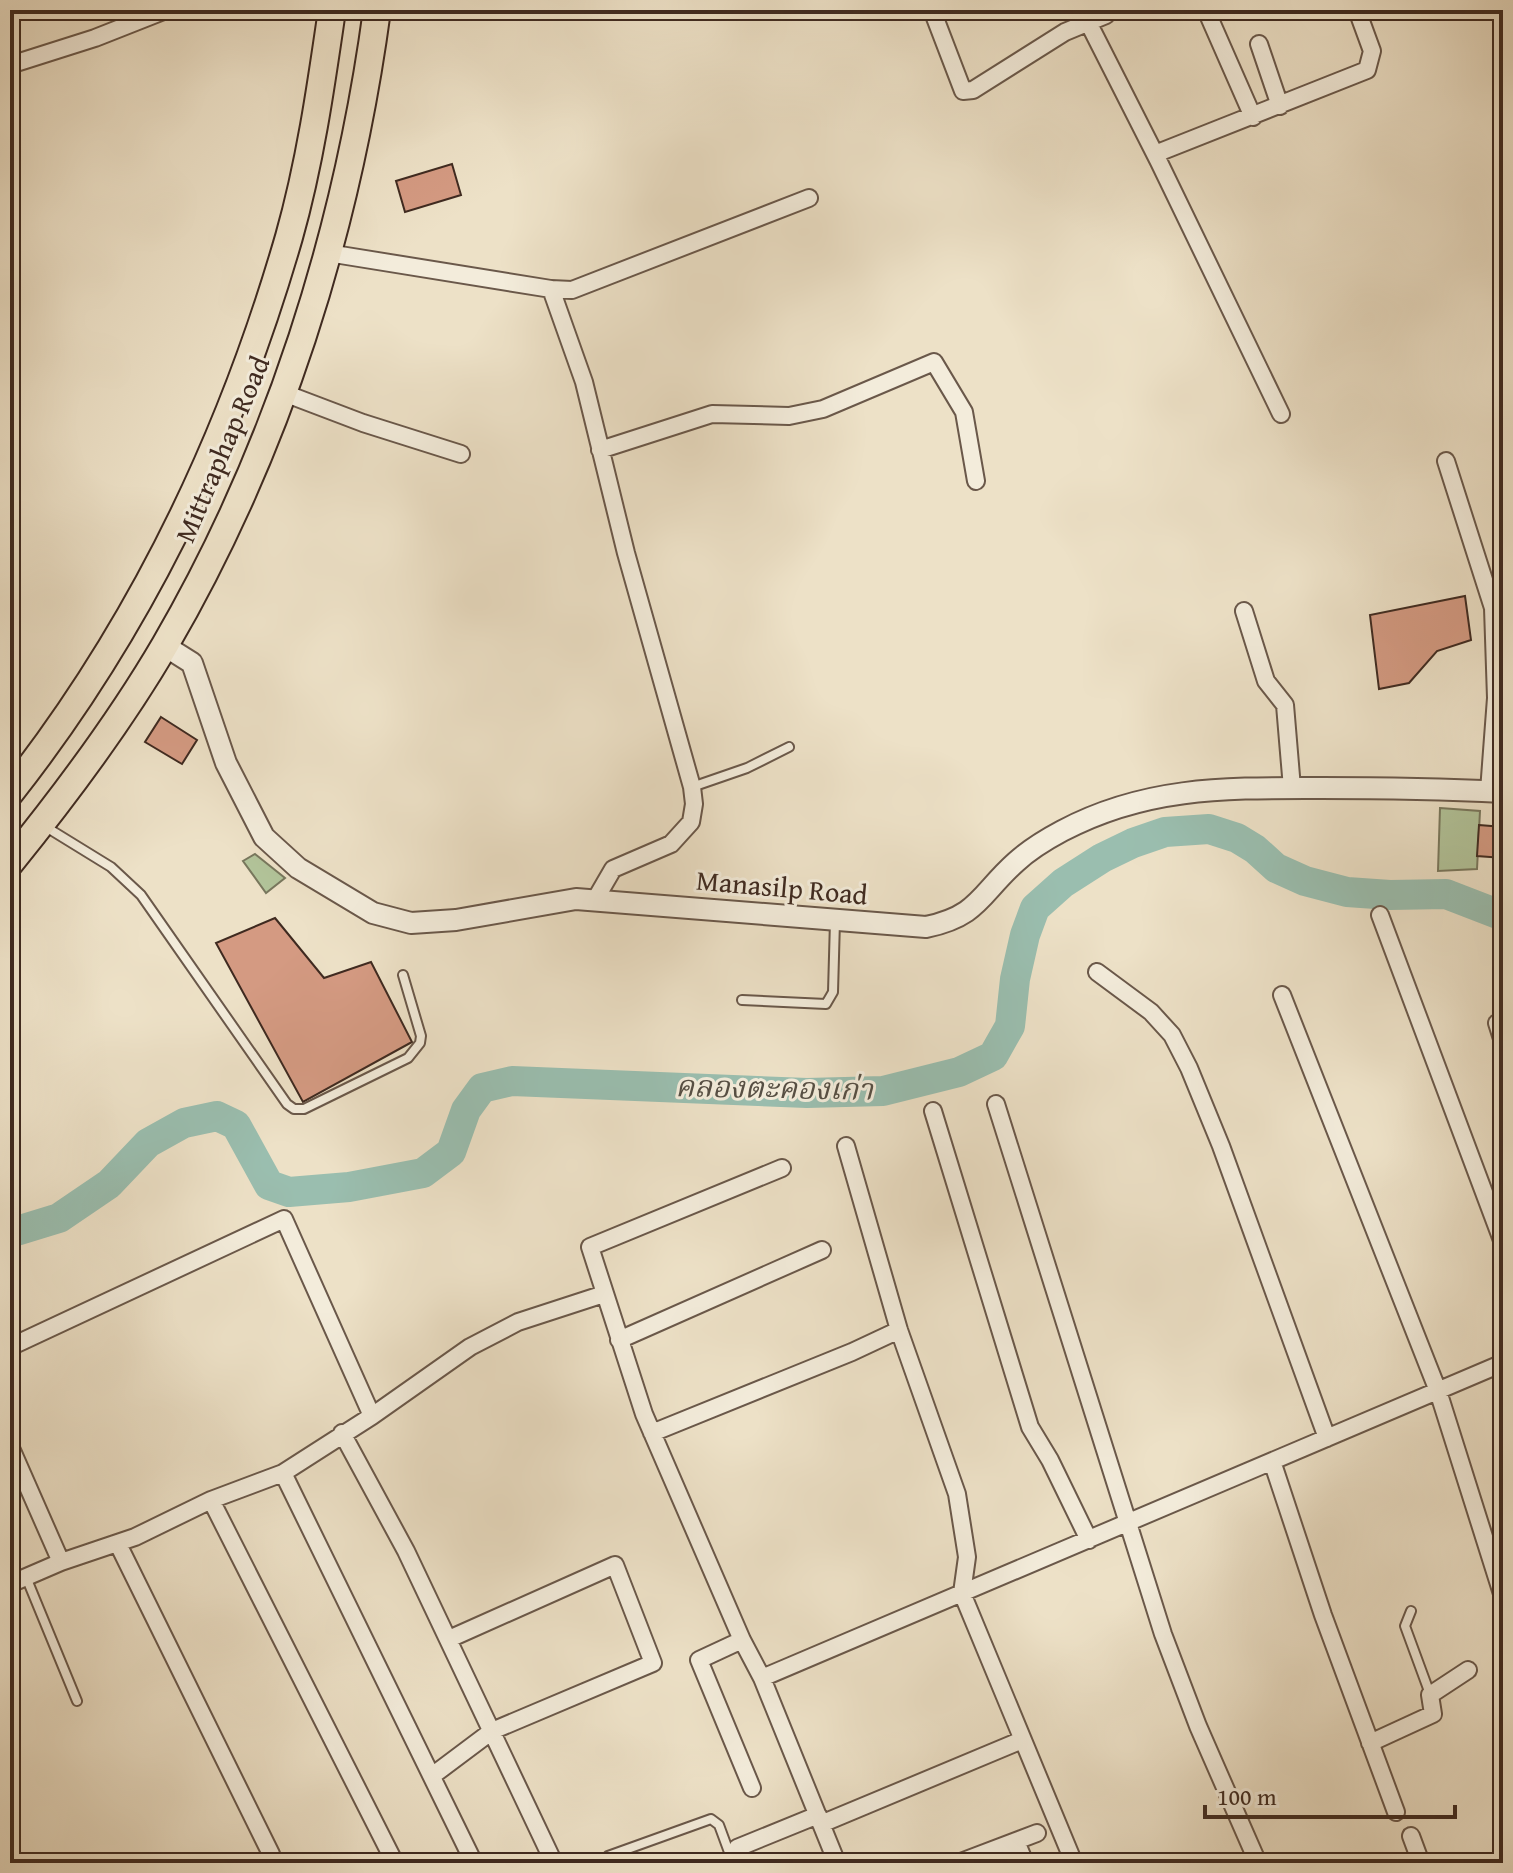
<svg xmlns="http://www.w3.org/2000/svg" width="1513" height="1873" font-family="'Gentium Book Plus','Noto Serif Thai',serif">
	<rect width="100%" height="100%" fill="#ede1c7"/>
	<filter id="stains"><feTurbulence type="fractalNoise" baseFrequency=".0025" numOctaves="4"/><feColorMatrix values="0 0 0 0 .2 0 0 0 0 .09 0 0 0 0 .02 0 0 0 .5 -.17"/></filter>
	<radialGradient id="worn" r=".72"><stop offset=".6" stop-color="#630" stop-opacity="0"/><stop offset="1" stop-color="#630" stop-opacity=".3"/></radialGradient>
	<path fill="#b2c49a" stroke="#78775d" stroke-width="2" d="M1440,808L1480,811L1477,869L1438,871Z
		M255,854L285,878L266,893L243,861Z"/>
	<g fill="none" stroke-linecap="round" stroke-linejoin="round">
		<path stroke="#9abeaf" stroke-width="30" d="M10,1233L59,1218L109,1184L148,1143L184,1123L217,1116L236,1125L269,1185L289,1192L349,1187L423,1173L451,1152L466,1110L482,1088L512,1081L807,1093L883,1091L959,1072L993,1056L1010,1026L1015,979L1025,935L1035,908L1063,883L1102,858L1133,843L1165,832L1209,829L1237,838L1255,849L1276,868L1305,881L1347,892L1390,895L1446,894L1503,916"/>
	</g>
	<path fill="#d49a82" stroke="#3f2a20" stroke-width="2" d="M452,164L461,195L405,212L396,181Z
		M1465,596L1471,640L1437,651L1409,683L1379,689L1370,615Z
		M161,717L197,740L182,764L145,742Z
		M1479,825L1503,827V858L1477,856Z
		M275,918L324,978L371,962L412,1042L303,1102L216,943Z"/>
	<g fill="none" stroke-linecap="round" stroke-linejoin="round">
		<g stroke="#6a584a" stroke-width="12">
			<path id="service" d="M692,787L747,768L789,747
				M46,827L111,867L141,895L287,1104L294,1109H304L408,1058L420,1043L421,1036L403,975
				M742,1000L826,1004L833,992L835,921
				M26,1577L77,1701
				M1411,1611L1405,1626L1430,1694
				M601,1863L608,1856L711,1819L719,1825L733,1863"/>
		</g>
		<g stroke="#6a584a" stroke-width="20">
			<path id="minor" d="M932,10L963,91L973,90L1065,32L1106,15
				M1206,10L1253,117
				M1088,22L1159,162L1281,414
				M1259,44L1280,106
				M10,65L95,38L166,10
				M1155,154L1367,70L1372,51L1357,10
				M328,253L551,289L584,382L626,553L692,787L694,804L691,822L671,844L613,869L595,900
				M551,289L572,290L809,198
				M284,393L363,423L461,454
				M600,450L712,414L789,416L823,409L934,362L964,412L976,481
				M1446,461L1493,608L1496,698L1489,791
				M1244,611L1266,681L1285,705L1292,788
				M1380,915L1503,1243
				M1097,972L1151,1012L1172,1035L1189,1068L1221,1146L1327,1438
				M1282,995L1438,1391L1503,1597
				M1497,1023L1503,1042
				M996,1104L1163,1634L1198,1726L1258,1863
				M933,1111L1030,1427L1050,1460L1089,1540
				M846,1146L899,1330L957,1494L967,1557L962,1593L1074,1863
				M782,1168L590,1247L644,1414L742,1640L762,1678L837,1863
				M619,1340L822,1250
				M10,1347L284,1219L372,1416
				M342,1433L406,1551L554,1863
				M652,1433L852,1352L899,1330
				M10,1446L61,1562
				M1272,1461L1323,1615L1396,1812
				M283,1473L474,1863
				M211,1500L395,1863
				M118,1544L271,1854
				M10,1584L61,1562L135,1537L211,1500L283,1473L372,1416L470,1347L518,1322L604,1294
				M742,1640L699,1660L752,1788
				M762,1678L1503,1363
				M1370,1743L1433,1714L1430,1695L1468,1670
				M432,1776L492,1731L653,1663L615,1565L449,1639
				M821,1824L1015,1743
				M1411,1836L1421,1863
				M1016,1841L1025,1863
				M737,1848L818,1815
				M958,1863L1037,1833"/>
		</g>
		<g stroke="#6a584a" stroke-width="24">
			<path id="tertiary" d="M165,646L192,663L226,763L264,837L298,868L373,913L411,923L456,920L576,899L926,927C979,916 980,894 1016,862C1029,850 1047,839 1062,831C1147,786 1228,788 1321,788C1382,788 1442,789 1503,792"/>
		</g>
		<g stroke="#3f2a20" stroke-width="30">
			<path id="trunk" d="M10,793C140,628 231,438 289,237C310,163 321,86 332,10
				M10,863C66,794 120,722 165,645C278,451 347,232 377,10"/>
		</g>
		<use href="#service" stroke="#f3ecdb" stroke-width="8"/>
		<use href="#minor" stroke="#f3ecdb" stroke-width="16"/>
		<use href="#tertiary" stroke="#f3ecdb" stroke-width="20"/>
		<use href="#trunk" stroke="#ede1c7" stroke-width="26"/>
	</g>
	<g text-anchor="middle" stroke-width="6" stroke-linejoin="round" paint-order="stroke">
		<g font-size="28" fill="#3f2a20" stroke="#f3ecdb">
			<text transform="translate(222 449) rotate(-67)" y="10">Mittraphap Road</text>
			<text transform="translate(782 887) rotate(5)" y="10">Manasilp Road</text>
		</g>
		<g font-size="30" font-style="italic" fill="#564f44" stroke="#f3ecdb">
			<text transform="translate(774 1088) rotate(1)" y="10">คลองตะคองเก่า</text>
		</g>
	</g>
	<rect width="1513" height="1873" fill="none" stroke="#ede1c7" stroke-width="40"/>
	<rect x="12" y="12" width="1489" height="1849" fill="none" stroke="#3f2a20" stroke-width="4"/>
	<rect x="20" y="20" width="1473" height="1833" fill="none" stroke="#3f2a20" stroke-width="2"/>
	<path d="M1205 1805v12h250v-12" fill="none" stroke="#3f2a20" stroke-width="4"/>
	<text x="1217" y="1805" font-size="24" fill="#3f2a20" stroke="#f3ecdb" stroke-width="6" paint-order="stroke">100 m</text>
	<rect width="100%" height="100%" filter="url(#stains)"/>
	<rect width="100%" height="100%" fill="url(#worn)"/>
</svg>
